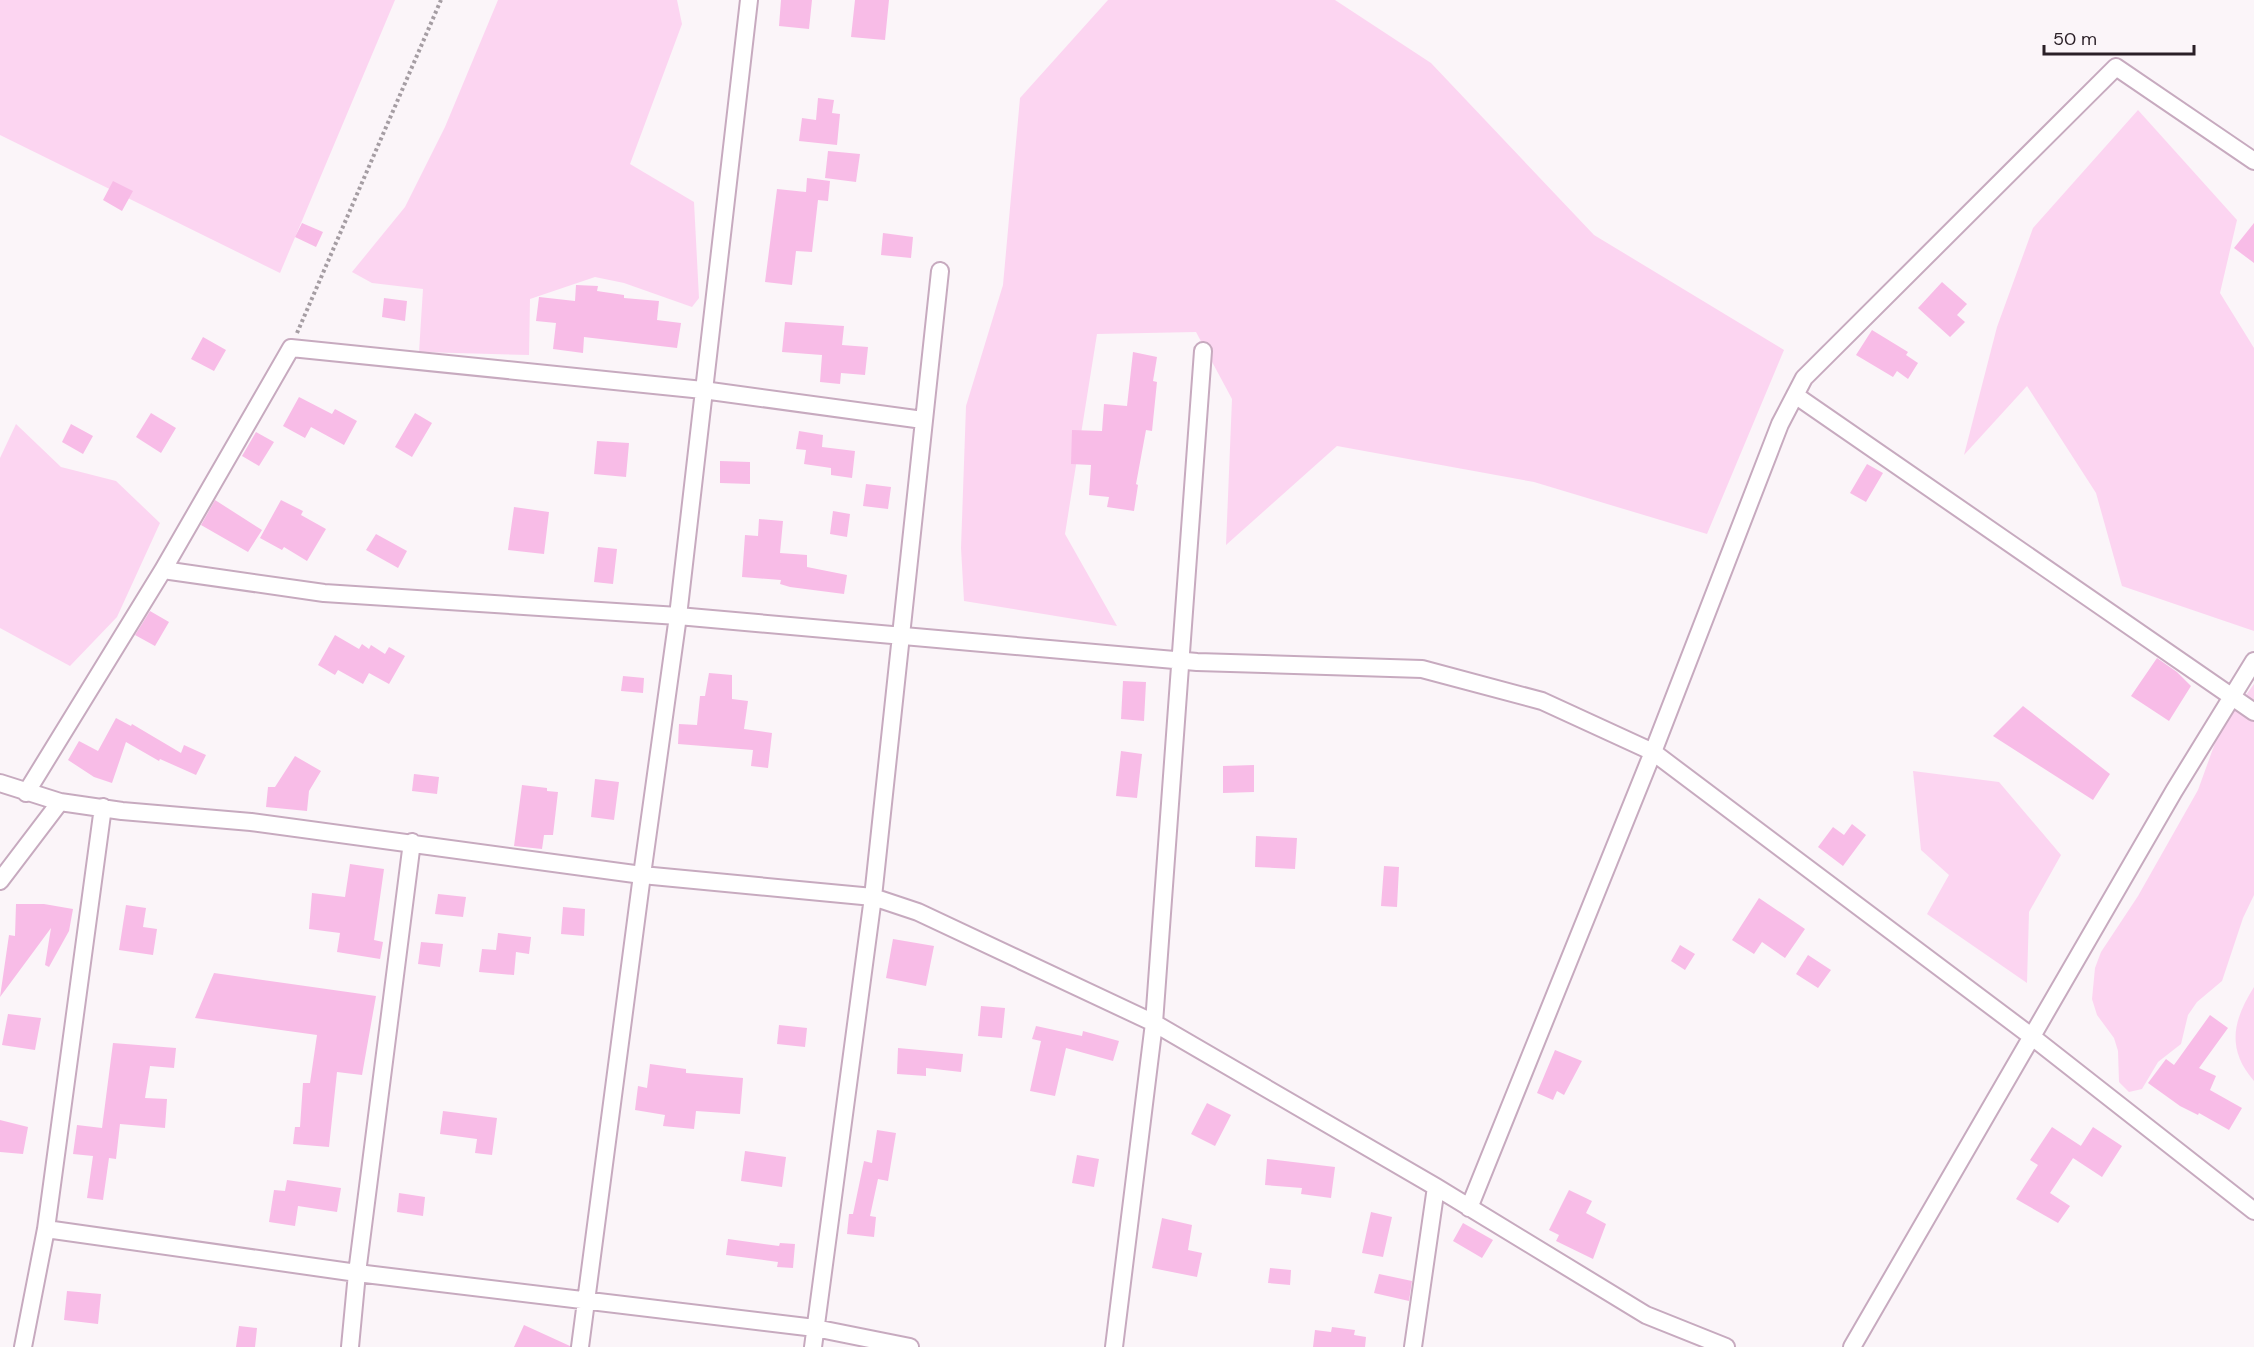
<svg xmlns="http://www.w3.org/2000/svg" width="2254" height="1347" font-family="'DM Sans',sans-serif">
	<rect width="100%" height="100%" fill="#fbf5f9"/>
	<path fill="#fcd5f1" d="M0,0H395L280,273L0,135Z
		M498,0H677L682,24L630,164L694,202L699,298L692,307L624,283L595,277L530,299L529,355L419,352L423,289L372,283L352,272L405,207L445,127Z
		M1108,0H1335L1431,63L1594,235L1784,350L1707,534L1534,482L1337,446L1226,545L1232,399L1196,332L1097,334L1065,534L1117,626L964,601L961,548L966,406L1003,285L1020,98Z
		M2138,110L2237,220L2220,293L2254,348V631L2122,586L2096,493L2027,386L1964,455L1997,327L2033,228Z
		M16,424L61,467L116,481L160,523L117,617L70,666L0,628V458Z
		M2254,684V895L2243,918L2222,981L2197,1002L2188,1015L2181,1044L2158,1062L2142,1089L2129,1092L2119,1082L2118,1051L2114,1038L2097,1015L2092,999L2095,968L2101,952L2138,896L2198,790L2219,732Z
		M1913,771L1999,782L2061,855L2029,912L2027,983L1927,914L1949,875L1921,850Z
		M2254,987V1081C2226,1049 2233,1020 2254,987Z"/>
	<path fill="#f8bce7" d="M781,0H812L809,29L779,26Z
		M855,0H889L885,40L851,37Z
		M818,98L834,100L832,113L840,114L837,145L799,141L802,118L816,120Z
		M828,151L860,154L856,182L825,178Z
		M807,178L830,181L828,201L818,200L812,252L796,251L792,285L765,282L777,189L806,192Z
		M113,181L133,191L122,211L103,200Z
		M302,223L323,232L316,247L295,237Z
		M2254,223V263L2234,248Z
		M883,233L913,237L911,258L881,255Z
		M1942,282L1967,304L1957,315L1965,322L1950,337L1918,308Z
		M576,285L598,286L597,291L624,295V298L659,301L657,320L681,323L677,348L584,337L583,353L553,349L556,323L536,321L539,297L575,301Z
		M384,298L407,301L405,321L382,317Z
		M785,322L844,326L842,345L868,347L865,375L841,373L840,384L820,382L822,355L782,352Z
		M1872,330L1908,352L1906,355L1918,363L1908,379L1897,371L1893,377L1856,355Z
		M203,337L226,350L214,371L191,359Z
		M1133,352L1157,357L1153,381L1157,382L1152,431L1146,430L1136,484L1138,485L1134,511L1107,507L1109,497L1089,495L1091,465L1071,464L1072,430L1102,431L1104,404L1127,406Z
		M299,397L332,414L335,409L357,421L344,445L311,427L305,438L283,426Z
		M151,413L176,428L161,453L136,437Z
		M415,413L432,423L412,457L395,447Z
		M71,424L93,436L83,454L62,442Z
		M799,431L823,435L822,447L855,451L852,478L831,475V468L804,464L806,450L796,449Z
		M256,432L274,442L259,466L242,456Z
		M597,441L629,443L626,477L594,474Z
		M720,461L750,462V484L720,483Z
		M1867,464L1883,473L1866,502L1850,493Z
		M866,484L891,487L888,509L863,506Z
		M215,500L262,530L248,552L201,525Z
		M281,500L303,511L301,515L326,529L307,561L284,547L282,550L260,538Z
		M514,507L549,512L544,554L508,550Z
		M833,511L850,514L847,537L830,534Z
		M759,519L783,521L780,553L807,555V567L847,575L844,594L790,587L780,584L781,580L742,577L745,535L758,536Z
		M376,534L407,551L398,568L366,550Z
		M598,547L617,549L613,584L594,582Z
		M150,611L169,622L155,646L135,635Z
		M335,635L359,649L362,644L369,649L371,645L385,654L389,647L405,656L389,684L369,673L363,684L338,670L335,675L318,665Z
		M2157,658L2177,672L2191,686L2169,721L2131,696Z
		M709,673L732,675V699L748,701L744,729L772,733L768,768L751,766L753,750L678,744L679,724L697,725L700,696H705Z
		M623,676L644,678L643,693L621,691Z
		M1123,681L1146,682L1144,721L1121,719Z
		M2023,706L2110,774L2093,800L1993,736Z
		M116,718L131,726L132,724L181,753L184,745L206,755L196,775L160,759L159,761L126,742L112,783L94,777L68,760L79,741L98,751Z
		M1121,751L1142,754L1137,798L1116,796Z
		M295,756L321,771L309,791L307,811L266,807L268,787H275Z
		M1254,765V792L1223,793V766Z
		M414,774L439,777L437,794L412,791Z
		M595,779L619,782L614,820L591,817Z
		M522,785L547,788V791L558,792L553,835H544L542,849L514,846Z
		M1852,824L1866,835L1843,866L1818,847L1833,827L1844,835Z
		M1256,836L1297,838L1295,869L1255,867Z
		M350,864L384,869L374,940L383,942L380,959L337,952L340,933L309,929L312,893L345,897Z
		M1384,866L1399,867L1397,907L1381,906Z
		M438,894L466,897L463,917L435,914Z
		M1759,898L1805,929L1785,958L1762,942L1754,954L1732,940Z
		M16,904H44L73,909L69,931L49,967L45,965L51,928L0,997L9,935L15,936Z
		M126,905L146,908L143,927L157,929L153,955L119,950Z
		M563,907L585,909L584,936L561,934Z
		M498,933L531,937L529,954L516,952L514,975L479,972L482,949L496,950Z
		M893,939L934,946L926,986L886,978Z
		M421,942L443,944L440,967L418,964Z
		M1680,945L1695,954L1685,970L1671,961Z
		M1808,955L1831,970L1818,988L1796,974Z
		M214,973L376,996L362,1075L337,1072L329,1147L293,1144L295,1127H300L303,1083H310L317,1035L195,1018Z
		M981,1006L1005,1008L1002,1038L978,1036Z
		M8,1014L41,1018L35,1050L2,1045Z
		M2210,1015L2228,1028L2199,1068L2216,1076L2210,1090L2242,1108L2229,1130L2199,1113L2198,1115L2180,1106L2148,1083L2166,1059L2174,1065Z
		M779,1025L807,1028L805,1047L777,1044Z
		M1036,1026L1082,1036L1083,1031L1119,1041L1113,1061L1066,1048L1055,1096L1030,1091L1041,1041L1032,1039Z
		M113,1043L176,1048L174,1068L150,1066L145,1098L167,1099L165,1128L120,1124L116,1159L109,1158L103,1200L87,1198L93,1156L73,1154L77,1125L102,1128Z
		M898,1048L963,1054L961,1072L926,1068V1076L897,1074Z
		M1555,1050L1582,1061L1564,1095L1557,1091L1553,1100L1537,1093Z
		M650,1064L686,1069V1073L743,1078L740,1114L696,1111L694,1129L663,1126L665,1115L635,1110L638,1086L647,1088Z
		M1207,1103L1231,1115L1215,1146L1191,1134Z
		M443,1111L497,1118L492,1155L475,1153L477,1139L440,1134Z
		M0,1120L28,1127L23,1154L0,1152Z
		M2052,1127L2081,1146L2050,1193L2070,1206L2058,1223L2016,1199L2038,1165L2030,1160Z
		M2093,1127L2122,1146L2102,1177L2073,1158Z
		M877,1130L896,1133L888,1181L878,1179L870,1216L876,1217L874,1237L847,1234L849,1214H853L864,1161L872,1163Z
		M745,1151L786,1157L782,1187L741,1181Z
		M1077,1155L1099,1159L1094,1187L1072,1183Z
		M1267,1159L1335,1167L1331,1198L1301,1194L1302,1188L1265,1185Z
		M287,1180L341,1188L337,1212L298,1206L295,1226L269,1222L274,1190L285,1191Z
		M1569,1190L1592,1201L1586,1213L1606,1224L1593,1259L1556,1241L1559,1235L1549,1230Z
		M399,1193L425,1197L423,1216L397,1212Z
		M1371,1212L1392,1217L1383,1257L1362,1253Z
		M1162,1218L1192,1225L1188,1250L1202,1253L1197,1277L1152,1268Z
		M1463,1223L1493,1240L1482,1258L1453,1241Z
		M728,1239L779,1246L780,1243L795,1244L793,1268L777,1267L778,1262L726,1255Z
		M1270,1268L1291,1270L1290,1285L1268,1283Z
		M1379,1274L1412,1281L1409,1301L1374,1293Z
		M67,1291L101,1294L98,1324L64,1320Z
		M524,1325L570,1346V1347H514Z
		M239,1326L257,1328L255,1347H236Z
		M1332,1327L1355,1330L1354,1335L1366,1337L1365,1347H1313L1315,1330L1331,1332Z"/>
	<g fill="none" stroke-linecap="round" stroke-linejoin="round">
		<g stroke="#c7aabf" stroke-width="20">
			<path id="street" d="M1795,395L2254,712
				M163,570L324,593L678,616L1197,662L1422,669L1542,701L1653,752L2031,1036L2254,1211
				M0,783L60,802L122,811L251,822L642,875L873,897L918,912L1154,1023L1436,1187L1646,1315L1726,1347
				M26,793L163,570L291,348L703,390L923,420
				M0,881L60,802
				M1469,1208L1653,752L1780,424L1804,378L2116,67L2254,161
				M46,1229L357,1273L815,1328L910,1347
				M23,1347L46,1229L103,807
				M350,1347L357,1273L412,842
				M580,1347L642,875L678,616L749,0
				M813,1347L873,897L940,271
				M1114,1347L1154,1023L1203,351
				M1413,1347L1436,1187
				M1852,1347L2174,791L2254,661"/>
		</g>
		<path stroke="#a59da3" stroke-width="4" stroke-dasharray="3 3" stroke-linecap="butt" d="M297,333L441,0"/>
		<use href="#street" stroke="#fff" stroke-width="16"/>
	</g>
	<path d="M2044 45v9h150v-9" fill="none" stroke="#2a1f27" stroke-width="3"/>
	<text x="2053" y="45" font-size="18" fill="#2a1f27" stroke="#fbf5f9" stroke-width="4.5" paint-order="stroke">50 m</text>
</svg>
